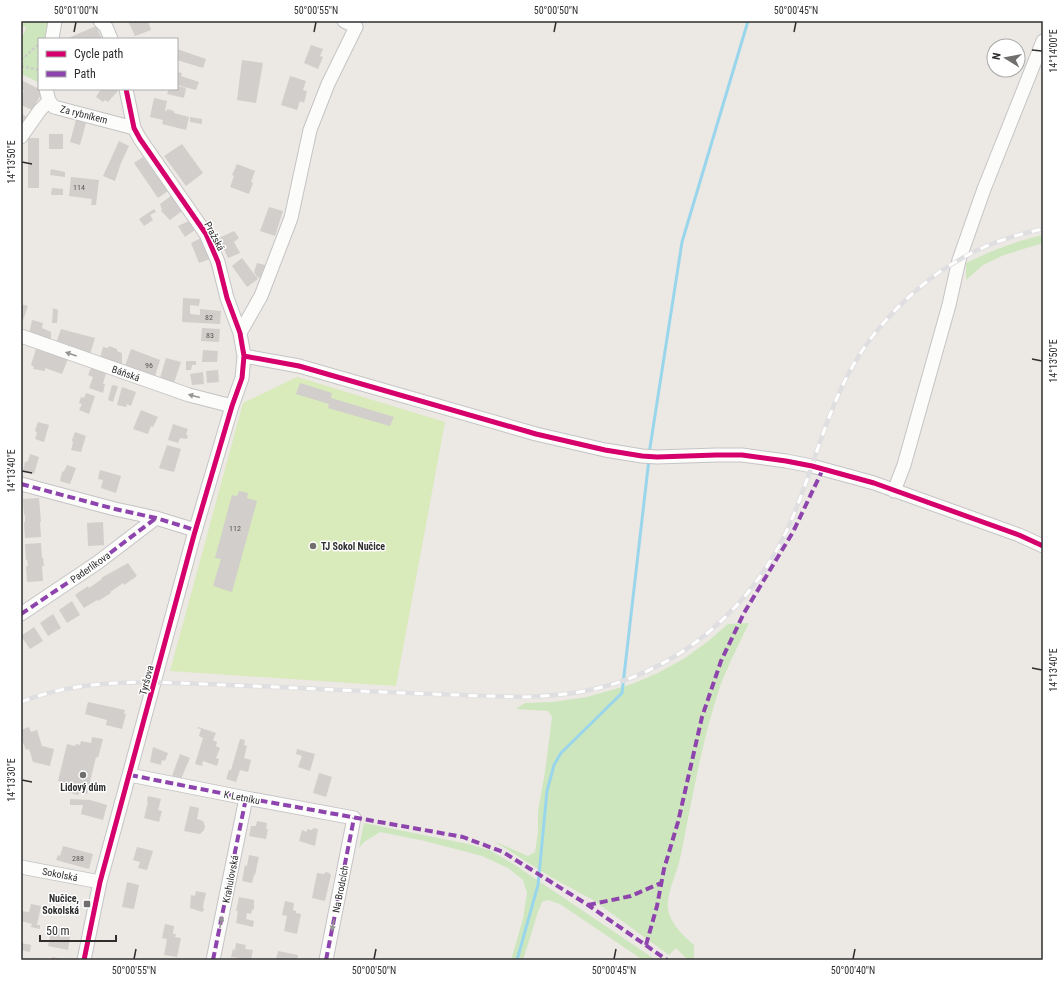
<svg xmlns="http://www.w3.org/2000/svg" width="1064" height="981" font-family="'Roboto Condensed',sans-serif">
	<rect width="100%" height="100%" fill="#ece8e4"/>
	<path fill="#cee6be" d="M21,21H51L47,39H39V75L38,82L21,74V34H24L26,27L21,26Z
		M1043,235V243L1004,255L983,265L966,280V263C991,251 1016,241 1043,235Z
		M749,623C739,644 728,665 720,687C701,743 692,801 680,859C677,873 666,894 668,909C671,925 683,935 694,945V960H688L676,948L669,955L593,900L549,876L494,841L528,856L535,852L538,832V811L545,772L552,717L548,711L516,709L525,703L553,702L587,697L632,684L658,673L685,658L707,642L728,624Z
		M364,823L468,844L489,850L515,865L656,960H643L560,904L548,900L542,902L538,912L523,960H511L523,919L527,893L523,880L508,868L482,856L425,841L380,832L364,842L359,848Z"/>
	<path fill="#d9eabb" d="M297,377L445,422L396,686L170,671L243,403Z"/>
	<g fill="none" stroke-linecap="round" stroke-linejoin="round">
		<path stroke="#99d6ec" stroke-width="3" d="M649,454L682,242L748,21
			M517,960L538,885L547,791L554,765L561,753L622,693L649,459"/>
	</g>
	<path fill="#d1cecb" d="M128,21H148L151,30L135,36Z
		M96,26L102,39H66Z
		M311,45L323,49L320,56L323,57L318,69L304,63Z
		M177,49L206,59L203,68L177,60Z
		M242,60L263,63L256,103L237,100Z
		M177,72L182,73L181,76L199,82L196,90L177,85Z
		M290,76L306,81L303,90L307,91L304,103L300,101L297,110L281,105Z
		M21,80L43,91L32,110L21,105V96L24,91L21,89Z
		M177,86L186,88L184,98L167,94L169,89H177Z
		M101,89H116L118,91L108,102L105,100L103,102L96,97Z
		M154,98L167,101L165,111H167V109L174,111V113L189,117L186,130L162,124L163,120L150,117Z
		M21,113L28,118L21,131Z
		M190,117L202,119V124L190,122Z
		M76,120L86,123L80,145L70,142Z
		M49,134H63V149H49Z
		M28,138H39V188H28Z
		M119,141L129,146L121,163L115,181L103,176Z
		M182,144L203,173L186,186L164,156Z
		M143,157L168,191L158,198L134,163Z
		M237,164L255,171L251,182L253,183L249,194L230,187L234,176L232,175Z
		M51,169L65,172V177L50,175Z
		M71,177L99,180L96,205H91L92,199L69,196Z
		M52,188L63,189V195H51Z
		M171,196L182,211L170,220L161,211L162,210L160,204Z
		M269,207L283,211L275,236L260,231Z
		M154,209L156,212L150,215L153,220L144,226L139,219Z
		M189,221L195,230L185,237L178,226Z
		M234,231L239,238L234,242L240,253L228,258L219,238Z
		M201,238L210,259L199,263L191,243Z
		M242,258L258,279L247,287L232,266Z
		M257,263L265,265L260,278L257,277L254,272Z
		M183,298L200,299L199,306L190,305V314L200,315V309L221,311L220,324L182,322Z
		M21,304L28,306L21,326Z
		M53,308L58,310L57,323H52Z
		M32,320L43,323L42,328L51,332V341L29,334Z
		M202,328L220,329L219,342L201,341Z
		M61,329L95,338L90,354L56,343Z
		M109,346L117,349V351L122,353V365L100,358L103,347L108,348Z
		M36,349L68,359L62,374L45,368V371L33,369L34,367L31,365Z
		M131,349L160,360L155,376L125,366Z
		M203,350L218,351L217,362H202Z
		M166,358L181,362L174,383L160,378Z
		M186,361H196V365H192L191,370H186Z
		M91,368L106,373L103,384H105L103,393L89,388L93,377L88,375Z
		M218,370L219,382L207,383L206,371Z
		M203,372L204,384L192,385L190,374Z
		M300,383L332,393L331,398L394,417L390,426L328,408L329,404L296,394Z
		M112,385L118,386L113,402L108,400Z
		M122,387L136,392L131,406L127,404L126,407L117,405Z
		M86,393L95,396L89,414L79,410L82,404L79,403L81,397L84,398Z
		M141,410L158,417L153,427L151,426L148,434L133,429Z
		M38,422L49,425L44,442L35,439L37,433L35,430Z
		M173,424L188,429L186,434L188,436L187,439L180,438L178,443L168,440Z
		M75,432L86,436L81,452L71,450L73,443L72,440Z
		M167,445L181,449L174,472L159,468Z
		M30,454L39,457L34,474L23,471L25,462L28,461Z
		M67,465L76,468L70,484L60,481L62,472L64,471Z
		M100,470L121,476L116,493L101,488L103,480L98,479Z
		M239,491L248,493L247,498L257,501L232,592L213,586L221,559L215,558L232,495L237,496Z
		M39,498L41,522H40L41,537L25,538L24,522H25V515H24L23,499Z
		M103,522L104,545L88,546L87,523Z
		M41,543L42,558H43L44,566H42L43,581L27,582L26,566H28L27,560H26L25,544Z
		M128,563L137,576L124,585L123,583L116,588L110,592L111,593L98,601L97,600L84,608L75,595L88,586L89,588L102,579L101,578Z
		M72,601L80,615L67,623L59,610Z
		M53,614L61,628L48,636L40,623Z
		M34,627L43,641L30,649L21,636Z
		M88,702L125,710L124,714H126L122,729L106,725L107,720L85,714Z
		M29,727L31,732L37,730L42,746L54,749L50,766L33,762L29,749L26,750L21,738L23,737L21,730Z
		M198,727L216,733L213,740L217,742L216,746L220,748L216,758L219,759L217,766L203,761L202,766L195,764L203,738L199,736L201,729L197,728Z
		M92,737L103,739L98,758L96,757L87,794L79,793L78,795L67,792V790L65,789L66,784L58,781L67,744L75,746L76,744L80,745L81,741L91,743Z
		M240,739L245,740L244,745L247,746L244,758L251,760L248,772L240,770L236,782L226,779L229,770H231Z
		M153,747L168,753L165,761L162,760L161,765L150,762Z
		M297,749L315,754L310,771L298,767L302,756L296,754Z
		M180,754L190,758L181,779L172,776Z
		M319,773L332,777L326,797L313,793Z
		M148,796L161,799L158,810L162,811L159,822L144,818L148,802L147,801Z
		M70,799L90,800L107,805L103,820L81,814L83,805H70Z
		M190,806L199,808L197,819L203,821L205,826L204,830L200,834L184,831Z
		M257,821L267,823L266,829H268L266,839L249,836L251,826H256Z
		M313,828L318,829L315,846L299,841L302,830L307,832V829L312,830Z
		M63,846L93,854L89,869L56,860L58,855L60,856Z
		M137,847L153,851L147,870L138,868L140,862L133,860Z
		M249,855L259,857L255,875H254L252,883L242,881L245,865L247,866Z
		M326,872L329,873L331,875L325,901L312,898L317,873L324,874Z
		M127,882L139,885L134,909L122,907Z
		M196,891L206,893L203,906L204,910L202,912L190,908L191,895L195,896Z
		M239,897L254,900V909L252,910L251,914L247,913L246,919L254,921L253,927L236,923L238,911H236Z
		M285,901L294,903L293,910L296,911V913L301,914L297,934L284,931L287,916L282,915Z
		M31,904L41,906L37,925H40V929L31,927L32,924L21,921V911L29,912Z
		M165,924L174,926L173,934H176L175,937L181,938L177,957L164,955L167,939L162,938Z
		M52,927L71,931L68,950L48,946Z
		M21,943L31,945L30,952L21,950Z
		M236,943L246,945L245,949L253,950L251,960H239V958L231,957L233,949L235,950Z
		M278,951L298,955L297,960H276Z
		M52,957L65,959V960H51Z"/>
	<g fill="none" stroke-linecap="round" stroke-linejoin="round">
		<g stroke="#c5c4c5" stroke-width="15">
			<path id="minor" d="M100,21L106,27L111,39
				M52,39L55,21
				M46,89L49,101L54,107L134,128
				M21,137L40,110L49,101
				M240,333L261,296L291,218L310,130L328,84L356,27L344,21
				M21,336L189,395L232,406
				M244,356L299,366L536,434L605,450L642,456L657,457L716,455H742L786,461L812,466L874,483L1019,535L1043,546
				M21,484L115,509L156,518L195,530
				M894,491L904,465L949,305L959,260L984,189L1043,41
				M21,614L97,563L156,518
				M130,775L246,798L354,818L326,960
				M21,867L100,882
				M84,960L100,882L194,535L232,406L242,378L244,356L240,333L227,298L218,262L206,234L140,139L134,128L126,89
				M213,960L246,798"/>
		</g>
		<path stroke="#c9c9c8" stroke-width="2" stroke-dasharray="3 2" stroke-linecap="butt" d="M21,60L39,44
			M21,66L39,70"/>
		<use href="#minor" stroke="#fcfcfb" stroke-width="13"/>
		<g stroke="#dfdfe1" stroke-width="4.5">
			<path id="rail" d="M21,702C94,673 176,684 252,686C343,690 434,695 525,697C545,696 565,695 585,691C675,674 750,611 788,528C811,477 823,421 850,371C872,329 917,283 959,260C984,245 1014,235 1043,229"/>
		</g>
		<use href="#rail" stroke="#fff" stroke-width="3" stroke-dasharray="9" stroke-linecap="butt"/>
		<path stroke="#8e44ad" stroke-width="4" stroke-dasharray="8 4" stroke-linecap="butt" d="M21,484L115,509L156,518L195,530
			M21,614L97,563L156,518
			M130,775L246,798L463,837L503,852L588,905L667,960
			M588,905L631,896L661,883
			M646,945L657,906L664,869L678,822L702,717L721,661L744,613L793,532L823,469
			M213,960L246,798
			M326,960L354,818"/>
		<g stroke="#fff" stroke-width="8">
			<path id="cycleway" d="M244,356L299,366L536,434L605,450L642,456L657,457L716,455H742L786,461L812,466L874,483L1019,535L1043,546
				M84,960L100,882L194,535L232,406L242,378L244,356L240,333L227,298L218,262L206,234L140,139L134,128L126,89"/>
		</g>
		<use href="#cycleway" stroke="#d6006c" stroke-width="5"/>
	</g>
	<defs><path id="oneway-solid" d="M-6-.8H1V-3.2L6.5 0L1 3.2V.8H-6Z"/></defs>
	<g fill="#959594">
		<use href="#oneway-solid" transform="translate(71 354) rotate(-161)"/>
		<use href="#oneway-solid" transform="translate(194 396) rotate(-165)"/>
		<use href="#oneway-solid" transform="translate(221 922) rotate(-79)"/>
		<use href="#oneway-solid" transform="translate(333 925) rotate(101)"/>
	</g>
	<path fill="none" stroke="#2e2e2e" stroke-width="1.5" d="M74,32L76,22M314,32L316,22M554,32L556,22M794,32L796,22M1032,50L1042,51M22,162L32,164M1032,359L1042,361M22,471L32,473M1032,668L1042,670M22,780L32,782M134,959L136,949M374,959L376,949M614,959L616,949M853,959L855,949"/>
	<g fill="#706f6e" stroke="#fff" stroke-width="1.5">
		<circle cx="313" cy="546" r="4"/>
		<circle cx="83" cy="775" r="4"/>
		<rect x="83" y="900" width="8" height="8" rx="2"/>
	</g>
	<g text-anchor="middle" stroke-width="3" stroke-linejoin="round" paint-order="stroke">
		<g font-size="8" fill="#585857">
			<text x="79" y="190">114</text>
			<text x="209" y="320">82</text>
			<text x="210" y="338">83</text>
			<text x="149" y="368">96</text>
			<text x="235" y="531">112</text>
			<text x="78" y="861">288</text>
		</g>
		<g font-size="10" fill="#2e2e2e" stroke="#fff">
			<text transform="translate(84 114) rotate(14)" y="4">Za rybníkem</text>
			<text transform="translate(215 236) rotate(62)" y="4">Pražská</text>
			<text transform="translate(126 373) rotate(19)" y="4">Báňská</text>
			<text transform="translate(90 567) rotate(-35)" y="4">Paderlíkova</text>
			<text transform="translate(146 680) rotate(-75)" y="4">Tyršova</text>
			<text transform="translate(242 797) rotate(11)" y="4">K Letníku</text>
			<text transform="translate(60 874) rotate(11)" y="4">Sokolská</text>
			<text transform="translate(230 879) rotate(-79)" y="4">Krahulovská</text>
			<text transform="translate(340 889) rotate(-79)" y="4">Na Brodcích</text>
		</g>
		<g font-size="10" font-weight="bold" fill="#2e2e2e" stroke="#fff" text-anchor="start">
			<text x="321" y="550">TJ Sokol Nučice</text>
			<text x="83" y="791" text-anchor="middle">Lidový dům</text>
			<text x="79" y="902" text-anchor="end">Nučice,<tspan x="79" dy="12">Sokolská</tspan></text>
		</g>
	</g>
	<rect width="1064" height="981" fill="none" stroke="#ffffff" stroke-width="44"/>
	<rect x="38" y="38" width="140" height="52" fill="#ffffff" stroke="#ababab"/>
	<rect x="46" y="51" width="20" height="6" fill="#d6006c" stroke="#ababab"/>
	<text x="74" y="58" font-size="12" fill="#2e2e2e">Cycle path</text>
	<rect x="46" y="71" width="20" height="6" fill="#8e44ad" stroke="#ababab"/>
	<text x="74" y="78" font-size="12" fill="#2e2e2e">Path</text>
	<g transform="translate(1006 58) rotate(281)"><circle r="19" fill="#ffffff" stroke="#ababab"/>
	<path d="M0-3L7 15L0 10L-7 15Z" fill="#706f6e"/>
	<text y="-6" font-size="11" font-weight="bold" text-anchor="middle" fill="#2e2e2e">N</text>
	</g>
	<path d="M40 935v6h76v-6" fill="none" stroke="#2e2e2e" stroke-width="2"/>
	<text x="46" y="935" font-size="12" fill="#2e2e2e" stroke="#ffffff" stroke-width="3" paint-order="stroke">50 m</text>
	<rect x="22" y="22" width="1020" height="937" fill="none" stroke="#2e2e2e" stroke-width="1.5"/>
	<g font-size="10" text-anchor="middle" fill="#2e2e2e">
		<text x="76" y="14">50°01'00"N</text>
		<text x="316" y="14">50°00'55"N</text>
		<text x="556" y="14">50°00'50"N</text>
		<text x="796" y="14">50°00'45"N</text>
		<text transform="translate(1053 51) rotate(-90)" y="4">14°14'00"E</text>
		<text transform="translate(11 162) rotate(-90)" y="4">14°13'50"E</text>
		<text transform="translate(1053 361) rotate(-90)" y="4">14°13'50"E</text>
		<text transform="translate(11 471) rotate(-90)" y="4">14°13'40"E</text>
		<text transform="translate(1053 670) rotate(-90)" y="4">14°13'40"E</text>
		<text transform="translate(11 780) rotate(-90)" y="4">14°13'30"E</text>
		<text x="134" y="974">50°00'55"N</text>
		<text x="374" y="974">50°00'50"N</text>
		<text x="614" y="974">50°00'45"N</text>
		<text x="853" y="974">50°00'40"N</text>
	</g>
</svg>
